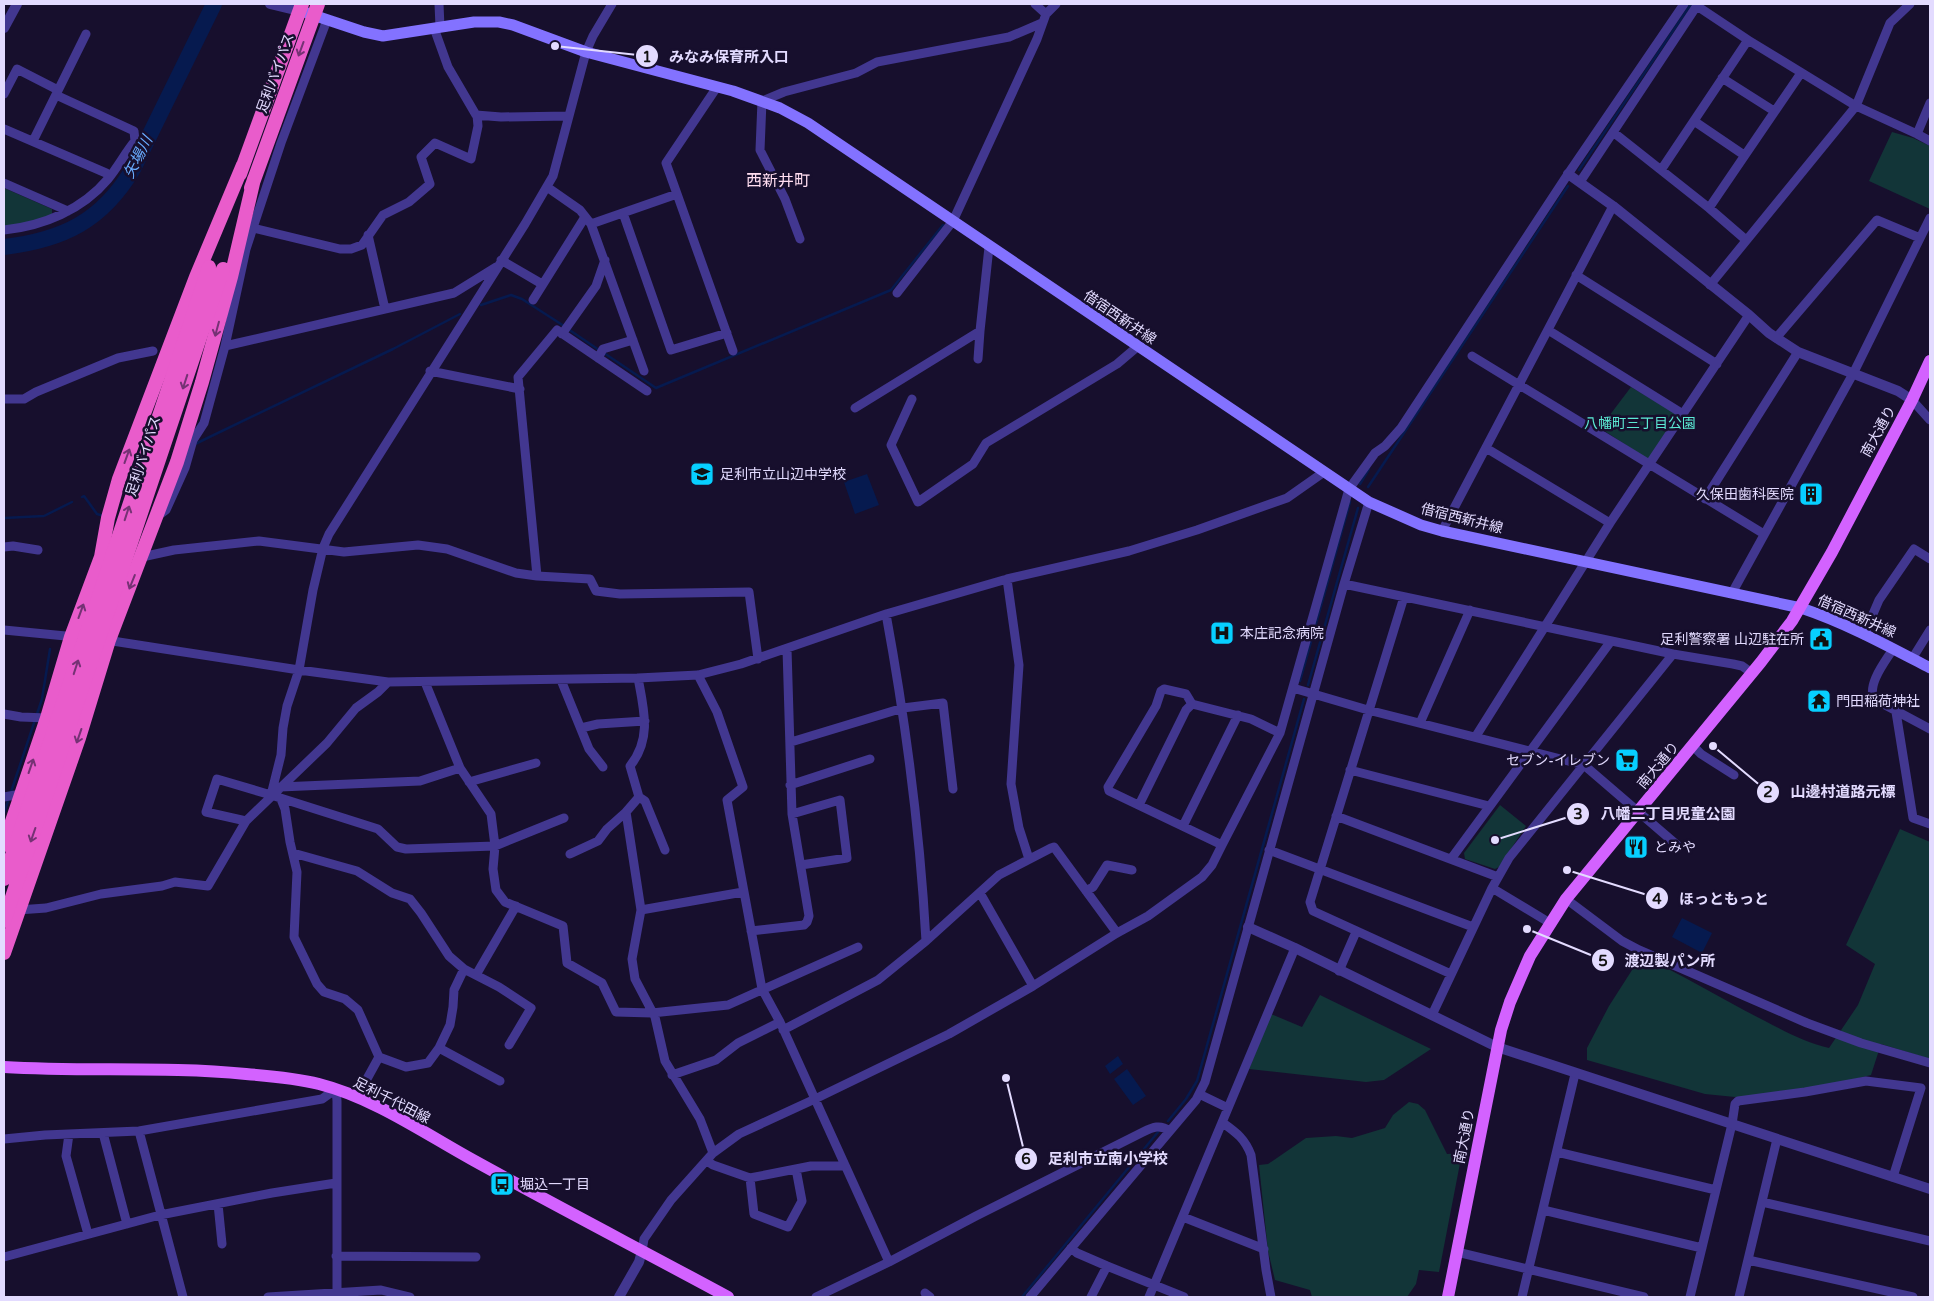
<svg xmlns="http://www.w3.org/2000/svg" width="1934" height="1301" font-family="'Varela Round','Noto Sans JP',sans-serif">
	<rect width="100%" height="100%" fill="#170f2d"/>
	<path fill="#123538" d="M1892,132L1913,138L1930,146V209L1869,181Z
		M4,188L52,209V216L27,225L4,227Z
		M1631,387L1678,415L1649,460L1600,428Z
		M1500,805L1526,826L1499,867L1495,869L1465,859L1464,853Z
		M1900,829L1930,842V1059L1881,1044L1871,1075L1835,1084L1749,1097H1735L1705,1094L1587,1060V1048L1609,1006L1641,956C1684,975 1723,1000 1765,1021C1786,1032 1806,1043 1829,1048L1858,1005L1875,964L1846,945Z
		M1320,995L1431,1049L1384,1080L1366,1082L1249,1069L1271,1014L1302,1027Z
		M1409,1102L1418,1104L1425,1110L1447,1154L1462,1153L1439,1272L1419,1270L1416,1284L1407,1297H1312L1310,1290L1275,1280L1268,1251L1259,1165L1268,1164L1306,1138L1336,1136L1352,1138L1385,1128L1393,1115Z"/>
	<path fill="#061a4f" d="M867,474L879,505L855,514L844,482Z
		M1682,918L1712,933L1702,953L1672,937Z
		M1118,1056L1123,1064L1110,1074L1105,1066Z
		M1127,1069L1146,1096L1133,1105L1114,1079Z"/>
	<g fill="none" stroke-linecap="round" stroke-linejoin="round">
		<path stroke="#061a4f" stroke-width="2.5" d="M1579,170L1691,4
			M481,305L511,295L522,299L564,326
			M568,329L599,350
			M604,353L656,388L891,290L943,225
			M195,444L393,349L460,314
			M1360,484L1369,469
			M1368,487L1568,186
			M82,497L84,496L97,514L104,516
			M4,518L44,516L72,502
			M1300,681L1350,502
			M1308,685L1358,508
			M11,792L42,699L50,649
			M4,813L9,798
			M1168,1121L1186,1099L1197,1081L1304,699
			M1022,1297L1158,1132"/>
		<path stroke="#061a4f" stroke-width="16" d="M4,247C63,240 102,221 133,169L214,4"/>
		<path stroke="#423790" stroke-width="9" d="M439,4L440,27
			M1035,4L1046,14
			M1697,6L1748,40L1856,106L1890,23L1910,4
			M434,28L448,67L476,115L501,117L569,116
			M1722,78L1774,111
			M717,87L666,163L733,351
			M4,94L17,69L58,90
			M1694,121L1744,155
			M4,129L106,173L109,177
			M1613,132L1709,208L1746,240
			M1917,134L1930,141
			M33,141L86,34
			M1661,170L1748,40
			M1580,182L1698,4
			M4,183L68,211
			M547,187L580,210L591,224L644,371
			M1709,208L1801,73
			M623,213L671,350L727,333
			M591,224L677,194
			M253,228L340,249H351L362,245L383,215L409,202L430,184L421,157L435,143L471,159L478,126L477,115
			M4,230C43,226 82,210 108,179C118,167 125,153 135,141L134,131L56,95
			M368,235L385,309
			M800,239L785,199L760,150L762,101L784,92L856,73L877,62L1009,37L1042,23
			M501,260L542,284
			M1576,275L1717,364
			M1710,285L1856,106L1917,134L1930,103
			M897,293L953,221L1037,39L1046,14L1056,4
			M533,300L585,217
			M1548,330L1683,414
			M562,334L596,286L605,260
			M1776,338L1877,220L1920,238
			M225,346L454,293L496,267
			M1472,356L1764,534
			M598,358L603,349L633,340
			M978,359L980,331
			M430,371L520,389
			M4,399H24L36,392L118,358L153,351
			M912,399L891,445L918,502L973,464L986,443L1117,364L1137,347
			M1912,400L1930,420
			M855,408L980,331L989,247
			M1486,448L1610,523
			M1705,499L1798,352
			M162,513L166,510L185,468L193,440L204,423L225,346L246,249L281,143L327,20
			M1442,531L1613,206
			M4,547L13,546L38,550
			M142,557L174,550L259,541L344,552L418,545L447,549L516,573L537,576L590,579L596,591L620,594L749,592L758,659
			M537,576L518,377L557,330L647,391
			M1007,579L1019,665L1011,784L1019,828L1029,859
			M1344,584L1673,654L1733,664L1742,666L1752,673
			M1732,593L1854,372L1930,218
			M1404,597L1310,902L1313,911L1451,974
			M886,614C906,723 920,831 926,941
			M4,630L76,637
			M1864,635L1879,600L1914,549L1930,559
			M106,640L299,670L388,682L638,678L698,675L741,664L886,614L1007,579L1129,551L1197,530L1287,498L1324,472
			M1893,649C1885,662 1867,684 1874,699L1930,729
			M1912,659L1930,630
			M698,675L717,712L743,787L727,800L762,989L780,1022L889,1262
			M638,678C644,710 652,739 630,766L639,797L626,812L641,910L632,959L635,979L655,1017L665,1061L700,1119L713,1153
			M561,680L589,749L603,767
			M425,682L460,768L491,814L495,846L493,869L496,890L505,902L563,926L567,963L602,983L616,1012L652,1013L728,1005L858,947
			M1293,688L1368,710L1584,765L1677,845
			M1896,712L1913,818L1930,824
			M4,714L21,717L47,718
			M1420,723L1470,610
			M581,728L598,724L645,721
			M1476,736L1610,523L1749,315
			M791,742L903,708L943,703L953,789
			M1693,746L1701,754L1734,775
			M1350,770L1489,806
			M469,782L536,763
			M790,785L870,759
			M280,787L420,781L460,768
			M4,797L21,794
			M639,797L645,801L665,850
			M281,799L285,809L290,842L297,872L294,937L317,984L324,992L345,999L358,1010L379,1057L406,1067L428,1063L439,1048L450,1025L453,1007L454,990L464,969
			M1139,805L1186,710L1192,704
			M792,814L840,800L847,858L801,865
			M1336,816L1498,877
			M564,818L495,846L406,849L397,847L378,829L271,795L281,755L283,728L287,706L299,670L313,590L323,548L329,534L525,224L553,176L586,52L593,36L612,4
			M246,821L206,812L217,779L271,795
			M1183,826L1238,715
			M1222,845L1109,791L1108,787L1156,706L1161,691L1164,689L1186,694L1192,704L1251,719L1280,733
			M1269,850L1473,927
			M293,853L357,871L392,893L410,899L421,913L449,956L464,969L499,987L531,1008L509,1045
			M570,854L598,841L607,829L626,812
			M1451,859L1611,641
			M1492,888L1550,923
			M1086,891L1093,887L1107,865L1132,870
			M980,893L1033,986
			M1566,899L1622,941L1639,950L1807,1023L1861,1043L1930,1063
			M18,910L46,908L101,894L162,886L175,882L208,886L246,821L327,743L356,708L378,692L388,682
			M641,910L743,892
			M751,931L804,925L807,922L809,916L792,814L787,649
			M1339,971L1356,932
			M476,975L516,906
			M1432,1015L1492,888L1509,858L1673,654
			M783,1030L878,980L926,941L999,875L1051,848L1054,847L1117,933
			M439,1048L500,1081
			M672,1075L716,1060L738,1043L780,1022
			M1199,1094L1228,1108
			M357,1097L379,1057
			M1223,1123C1237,1133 1245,1139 1251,1155L1266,1270L1271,1297
			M139,1131L183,1297
			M103,1133L127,1224
			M69,1134L66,1156L88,1234
			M4,1139L45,1135L139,1131L322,1099L336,1089L337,1101V1297
			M1557,1152L1716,1190
			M707,1161L713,1165L750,1178L811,1166H845
			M750,1178L754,1214L788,1227L802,1201L796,1169
			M1762,1202L1930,1241
			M218,1204L222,1244
			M1543,1210L1702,1248
			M1183,1217L1264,1249
			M1071,1248L1077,1253L1107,1266L1184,1297
			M642,1251L644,1239L671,1200L713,1153L739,1134L815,1099L949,1034L1033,986L1117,933L1148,916L1202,877L1212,865L1222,845L1280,733L1349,489L1375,453L1385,446L1401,428L1568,174L1684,4
			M1457,1252L1644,1297
			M336,1256L476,1257
			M4,1257L160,1215L272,1193L336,1183
			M1748,1260L1913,1297
			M925,1293L930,1297
			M268,1297L381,1290L410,1297
			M816,1297L889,1262L976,1216L1143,1132C1153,1127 1160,1124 1170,1131
			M1030,1297L1196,1100L1205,1082L1344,584L1369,502
			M1091,1297L1107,1266
			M1149,1297L1295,948
			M1522,1297L1575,1074
			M1690,1297L1732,1124L1735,1104L1738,1101L1805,1092L1866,1081L1921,1088L1893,1177
			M1739,1297L1777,1139"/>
		<path stroke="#423790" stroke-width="10" d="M270,4L299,11
			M4,28L17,4
			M1568,174L1613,206L1749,315L1769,333L1798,352L1898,391L1912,400
			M1248,927L1295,948L1497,1047L1930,1189
			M619,1297L639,1262L642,1251"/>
		<path stroke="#8372ff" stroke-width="11" d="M307,13L364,32L383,36L474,22H499L513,25L586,52L733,91L780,108L808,123L1369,502L1421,525L1442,531L1801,608C1846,623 1888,646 1930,668"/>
		<path stroke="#d362ff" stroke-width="12" d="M4,1067C84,1072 165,1066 246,1074C271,1076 295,1078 319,1084C374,1098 424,1133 473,1160C558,1207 643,1251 728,1297
			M1448,1297L1501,1030L1510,1002L1530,956L1566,899L1761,662L1792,621L1832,552L1912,400L1930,361"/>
		<path stroke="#e95ccb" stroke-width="14" d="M240,174L302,4
			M251,188L318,4
			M4,845L47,718L71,637L101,557L108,518L119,479L196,277L243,165
			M4,953L79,738L109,640L177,462L202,382L231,277L254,179"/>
		<path stroke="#e95ccb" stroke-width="14" d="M4,879L209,267
			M4,921L223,269"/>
	</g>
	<defs><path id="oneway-shaft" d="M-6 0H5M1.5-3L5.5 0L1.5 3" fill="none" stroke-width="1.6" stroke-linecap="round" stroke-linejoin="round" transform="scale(1.25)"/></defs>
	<g stroke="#753274">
		<use href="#oneway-shaft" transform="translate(301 49) rotate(110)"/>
		<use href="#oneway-shaft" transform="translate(217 329) rotate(105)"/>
		<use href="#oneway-shaft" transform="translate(185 382) rotate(108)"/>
		<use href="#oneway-shaft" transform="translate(127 456) rotate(-70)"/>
		<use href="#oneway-shaft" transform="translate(127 513) rotate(-72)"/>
		<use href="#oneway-shaft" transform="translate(132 582) rotate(112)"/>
		<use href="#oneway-shaft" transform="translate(81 611) rotate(-70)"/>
		<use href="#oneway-shaft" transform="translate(76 667) rotate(-72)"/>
		<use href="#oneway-shaft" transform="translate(79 736) rotate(109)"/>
		<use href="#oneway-shaft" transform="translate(31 766) rotate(-71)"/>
		<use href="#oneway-shaft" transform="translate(33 835) rotate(109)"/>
	</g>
	<defs>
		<g id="school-square" transform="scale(1.25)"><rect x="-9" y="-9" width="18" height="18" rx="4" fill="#07cfff" stroke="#170f2d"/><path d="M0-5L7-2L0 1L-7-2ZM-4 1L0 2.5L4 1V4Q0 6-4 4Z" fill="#111"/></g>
		<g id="building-square" transform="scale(1.25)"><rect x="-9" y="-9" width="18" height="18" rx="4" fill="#07cfff" stroke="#170f2d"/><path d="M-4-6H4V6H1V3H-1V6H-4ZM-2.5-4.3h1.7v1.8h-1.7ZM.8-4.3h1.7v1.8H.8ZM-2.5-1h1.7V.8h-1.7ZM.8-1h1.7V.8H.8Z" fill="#111"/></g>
		<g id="hospital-square" transform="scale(1.25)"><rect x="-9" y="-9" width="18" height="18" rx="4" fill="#07cfff" stroke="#170f2d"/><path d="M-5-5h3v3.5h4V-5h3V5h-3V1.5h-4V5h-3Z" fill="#111"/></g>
		<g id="civic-square" transform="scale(1.25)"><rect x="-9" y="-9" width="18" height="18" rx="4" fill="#07cfff" stroke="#170f2d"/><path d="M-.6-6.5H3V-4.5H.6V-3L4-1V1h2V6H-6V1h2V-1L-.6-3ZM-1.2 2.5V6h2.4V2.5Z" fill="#111"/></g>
		<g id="temple-square" transform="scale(1.25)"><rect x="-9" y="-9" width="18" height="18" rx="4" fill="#07cfff" stroke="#170f2d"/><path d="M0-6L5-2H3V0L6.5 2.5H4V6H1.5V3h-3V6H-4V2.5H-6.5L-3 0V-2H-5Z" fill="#111"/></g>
		<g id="supermarket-square" transform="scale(1.25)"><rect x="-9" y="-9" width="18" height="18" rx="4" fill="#07cfff" stroke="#170f2d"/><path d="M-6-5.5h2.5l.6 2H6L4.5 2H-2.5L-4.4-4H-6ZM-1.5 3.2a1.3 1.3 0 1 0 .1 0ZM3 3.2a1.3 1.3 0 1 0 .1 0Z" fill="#111"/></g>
		<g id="restaurant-square" transform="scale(1.25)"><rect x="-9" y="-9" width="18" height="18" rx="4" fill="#07cfff" stroke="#170f2d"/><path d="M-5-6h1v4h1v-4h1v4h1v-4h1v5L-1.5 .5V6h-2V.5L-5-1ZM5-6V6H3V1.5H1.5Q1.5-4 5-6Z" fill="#111"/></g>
		<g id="bus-square" transform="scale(1.25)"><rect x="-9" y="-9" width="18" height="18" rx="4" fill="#07cfff" stroke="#170f2d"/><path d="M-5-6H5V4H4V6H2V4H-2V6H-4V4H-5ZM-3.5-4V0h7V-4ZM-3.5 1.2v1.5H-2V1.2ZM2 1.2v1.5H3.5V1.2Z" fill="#111"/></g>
	</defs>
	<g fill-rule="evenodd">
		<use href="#school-square" x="702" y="474"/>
		<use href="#building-square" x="1811" y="494"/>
		<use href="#hospital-square" x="1222" y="633"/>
		<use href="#civic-square" x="1821" y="639"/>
		<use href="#temple-square" x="1819" y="701"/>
		<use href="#supermarket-square" x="1627" y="760"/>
		<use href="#restaurant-square" x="1636" y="847"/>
		<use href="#bus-square" x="502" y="1184"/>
	</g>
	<g text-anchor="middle" stroke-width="5" stroke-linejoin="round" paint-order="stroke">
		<g font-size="14" fill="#e3dbff" stroke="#170f2d">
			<text transform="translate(275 73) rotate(-70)" y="5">足利バイパス</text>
			<text transform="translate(1120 317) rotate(34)" y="5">借宿西新井線</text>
			<text transform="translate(1878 431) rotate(-61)" y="5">南大通り</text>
			<text transform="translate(143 456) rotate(-72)" y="5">足利バイパス</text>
			<text transform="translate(1462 518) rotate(14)" y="5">借宿西新井線</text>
			<text transform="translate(1857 616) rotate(24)" y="5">借宿西新井線</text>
			<text transform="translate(1658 765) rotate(-50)" y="5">南大通り</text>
			<text transform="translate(392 1100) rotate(27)" y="5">足利千代田線</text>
			<text transform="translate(1464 1136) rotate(-79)" y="5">南大通り</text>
		</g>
		<g font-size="14" fill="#5cead4" stroke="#170f2d">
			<text x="1640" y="428">八幡町三丁目公園</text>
		</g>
		<g font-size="14" fill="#e3dbff" stroke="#170f2d" text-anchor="start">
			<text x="720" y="479">足利市立山辺中学校</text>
			<text x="1794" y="499" text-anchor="end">久保田歯科医院</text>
			<text x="1240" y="638">本庄記念病院</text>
			<text x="1804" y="644" text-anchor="end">足利警察署 山辺駐在所</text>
			<text x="1836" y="706">門田稲荷神社</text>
			<text x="1610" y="765" text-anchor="end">セブン-イレブン</text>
			<text x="1654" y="852">とみや</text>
			<text x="520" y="1189">堀込一丁目</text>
		</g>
		<g font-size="15" font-style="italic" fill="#69acff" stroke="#170f2d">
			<text transform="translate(138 157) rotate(-63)" y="5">矢場川</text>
		</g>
		<g font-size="16" fill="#ffddf0" stroke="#170f2d">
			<text x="778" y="186">西新井町</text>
		</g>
	</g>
	<path fill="none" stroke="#e3dbff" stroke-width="2" d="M555 46L647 56M1713 746L1768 792M1495 840L1578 814M1567 870L1657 898M1527 929L1603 960M1006 1078L1026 1159"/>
	<g fill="#e3dbff" stroke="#170f2d" stroke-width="2">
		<circle cx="555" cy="46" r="5"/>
		<circle cx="1713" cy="746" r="5"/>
		<circle cx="1495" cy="840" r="5"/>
		<circle cx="1567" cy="870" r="5"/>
		<circle cx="1527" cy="929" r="5"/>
		<circle cx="1006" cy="1078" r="5"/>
		<circle cx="647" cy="56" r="12"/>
		<circle cx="1768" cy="792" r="12"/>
		<circle cx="1578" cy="814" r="12"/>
		<circle cx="1657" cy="898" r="12"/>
		<circle cx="1603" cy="960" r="12"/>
		<circle cx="1026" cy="1159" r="12"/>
	</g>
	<g font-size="15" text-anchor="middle" font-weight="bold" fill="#111">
		<text x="647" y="62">1</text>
		<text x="1768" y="797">2</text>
		<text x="1578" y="819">3</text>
		<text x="1657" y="904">4</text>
		<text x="1603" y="966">5</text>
		<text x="1026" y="1164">6</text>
	</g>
	<g font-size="15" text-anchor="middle" font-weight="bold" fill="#e3dbff" stroke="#170f2d" stroke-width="5" stroke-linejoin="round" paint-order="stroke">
		<text x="729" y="62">みなみ保育所入口</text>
		<text x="1843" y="797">山邊村道路元標</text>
		<text x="1668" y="819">八幡二丁目児童公園</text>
		<text x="1724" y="904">ほっともっと</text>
		<text x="1670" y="966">渡辺製パン所</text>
		<text x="1108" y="1164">足利市立南小学校</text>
	</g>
	<rect width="1934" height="1301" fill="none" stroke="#e3dbff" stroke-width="10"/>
</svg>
